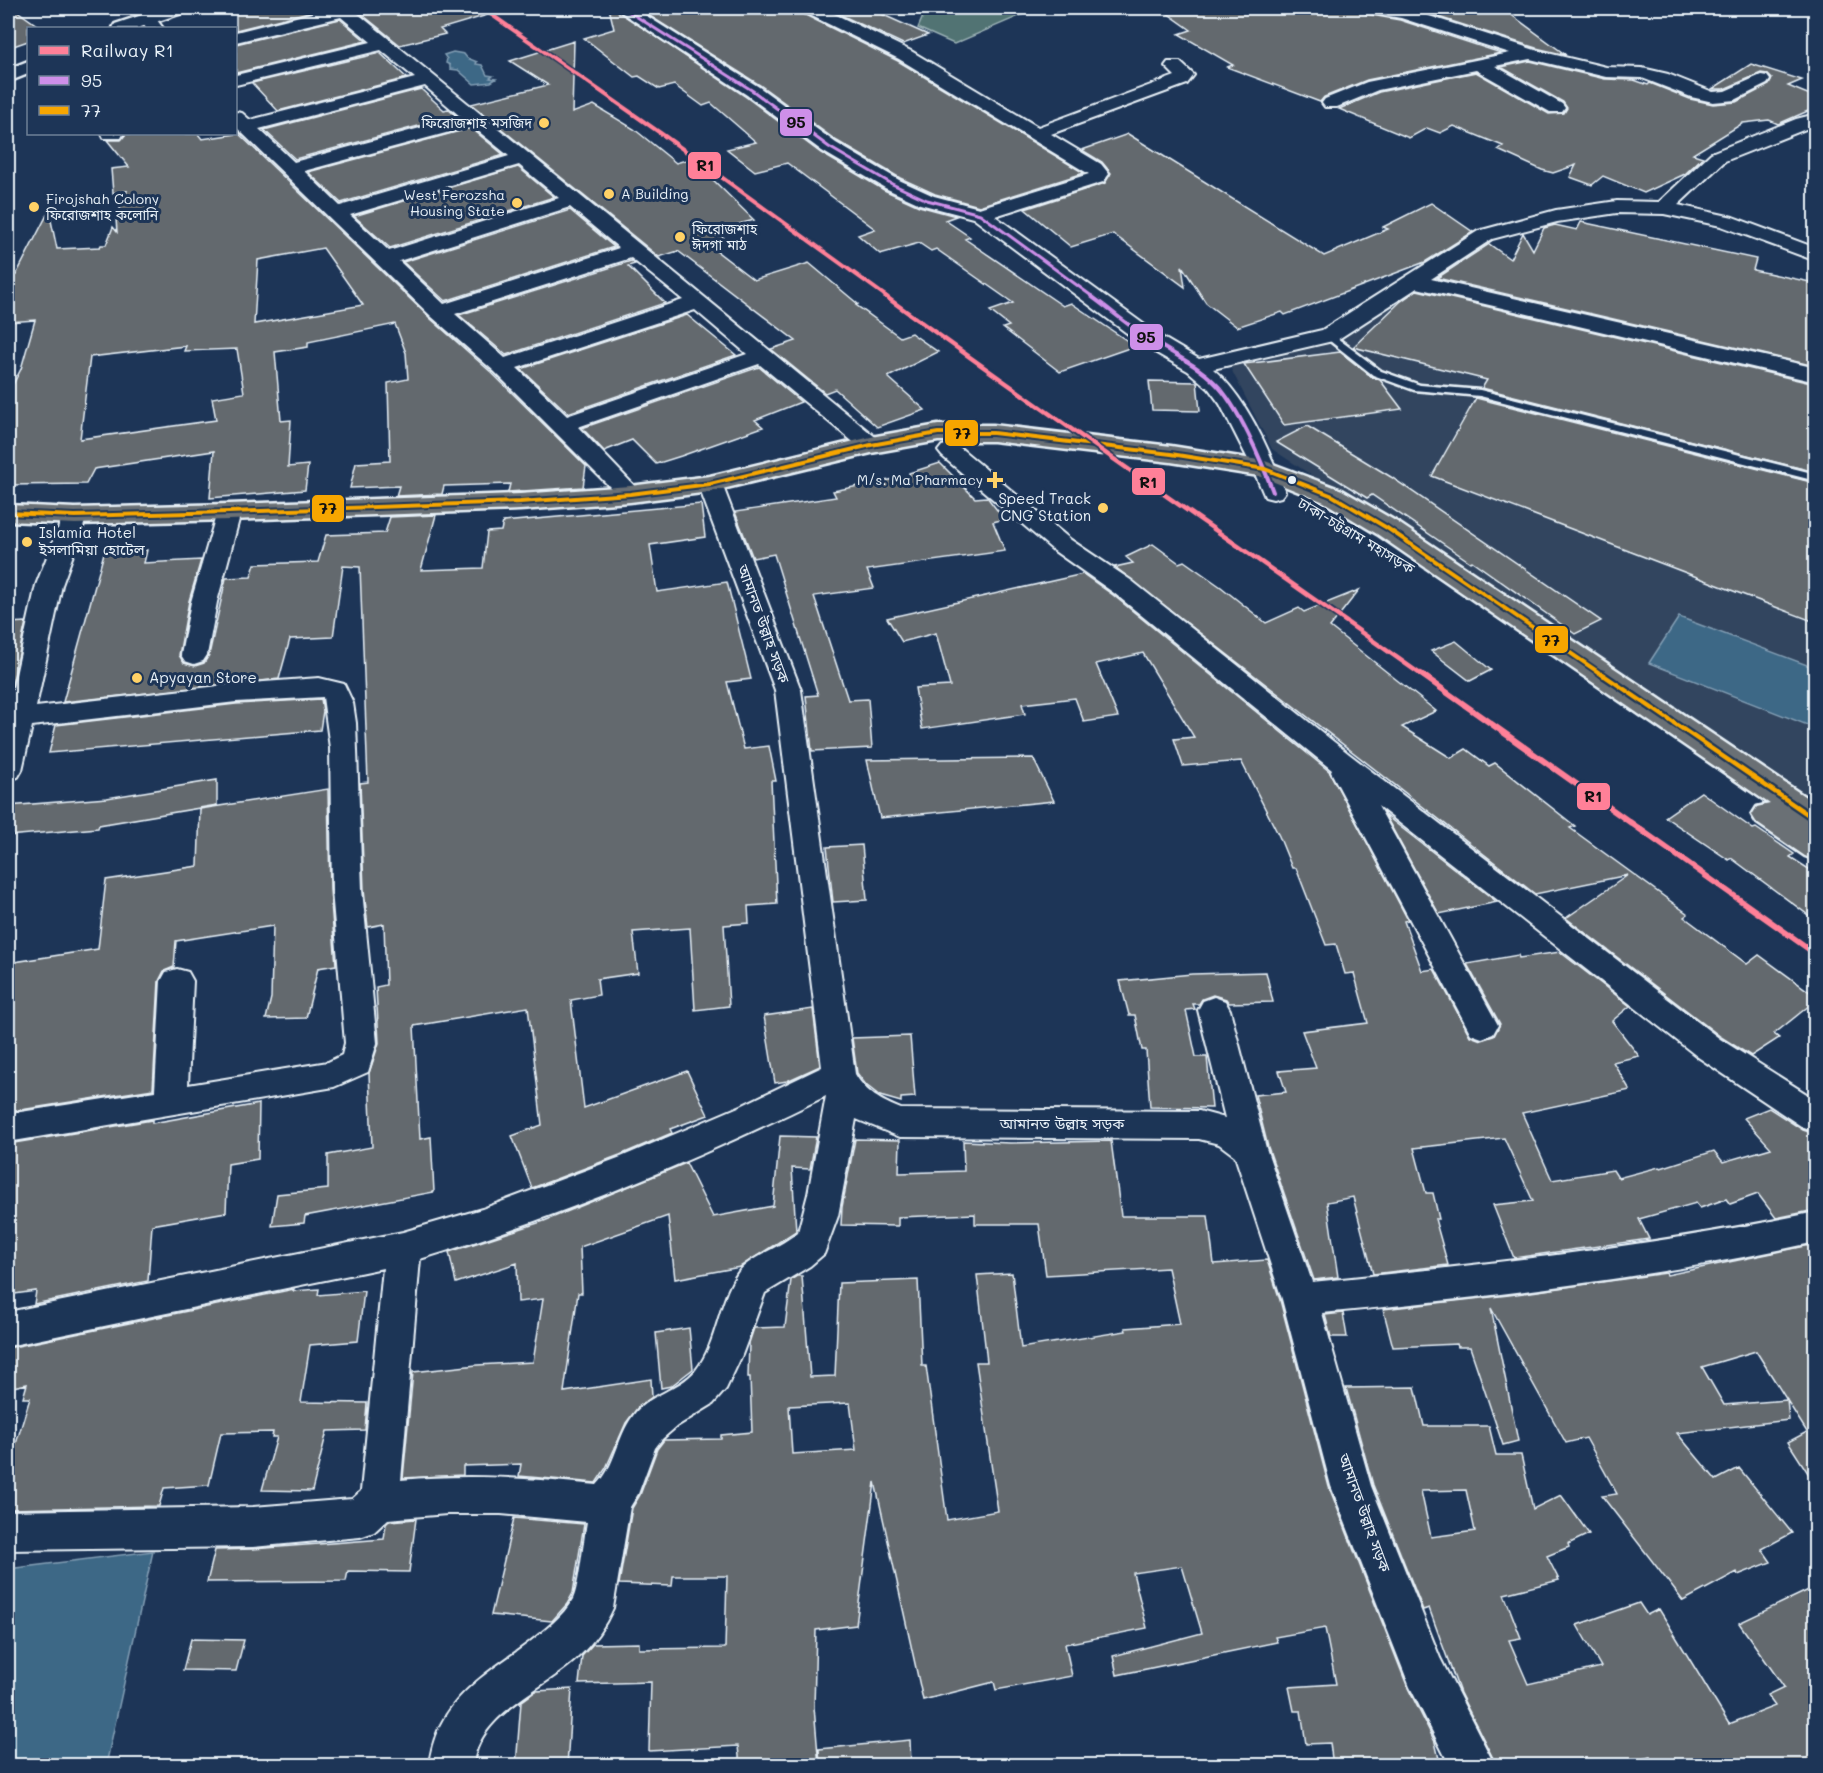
<svg xmlns="http://www.w3.org/2000/svg" width="1823" height="1773" font-family="Mali,'Noto Sans Bengali',sans-serif">
	<rect width="100%" height="100%" fill="#1d3557"/>
	<filter id="ink" filterUnits="userSpaceOnUse"><feTurbulence type="fractalNoise" baseFrequency=".0167" numOctaves="2"/><feDisplacementMap in="SourceGraphic" scale="12" xChannelSelector="R" yChannelSelector="G"/><feConvolveMatrix kernelMatrix="1 2 1 2 8 2 1 2 1" color-interpolation-filters="sRGB"/></filter>
	<g filter="url(#ink)">
		<path fill="#32455e" d="M1405,290L1815,384V810L1272,449L1229,365L1341,340Z"/>
		<path fill="#517373" stroke="#9cb2b6" stroke-width="1.5" d="M883,8H1002L1033,10L954,44L918,28L924,14L899,15Z"/>
		<path fill="#3e6786" stroke="#829eb4" stroke-width="1.5" d="M453,52L464,54L467,58L477,62L476,64L482,65L487,75L493,76L490,78L496,79L491,82L474,84L458,70L450,69V65L446,63L447,59L444,55Z
			M1679,617L1815,668V728L1649,663Z
			M153,1551L106,1765H8V1569Z"/>
		<path fill="#63696e" stroke="#e8f1f8" stroke-width="1.5" fill-rule="evenodd" d="M8,8H13L41,28H28V41L8,48Z
			M236,8H325L236,30Z
			M354,8H490L491,14L440,29L445,34L400,45Z
			M609,8H613L746,97L821,153L884,190L919,206L956,216L945,220L970,237L965,239L1063,306L1071,303L1135,346L1060,372L1003,328L1009,326L990,311L1013,303L936,249L931,251L919,243L880,254L858,235L875,229L787,163L755,171L727,149L756,142L711,103L703,106L674,85L659,89L639,76L634,77L584,38L614,29Z
			M637,8H800L803,14L898,61L1084,173L979,206L935,194L900,178L837,141L760,85Z
			M826,8H868L928,35L903,44Z
			M1160,8H1362L1366,14L1400,20L1501,53L1367,80L1324,97L1320,102L1227,67L1233,65L1179,34L1191,30Z
			M1410,8H1502L1566,55L1536,48Z
			M340,19L366,41L236,73V44Z
			M574,41L572,113L594,105L634,129L676,163L686,160L703,170L754,220L713,231L724,238L706,243L754,280L809,263L858,304L856,305L900,337L911,333L938,352L888,377L925,410L877,427L835,389L825,393L771,349L796,341L678,251L659,257L471,104L548,85L510,61Z
			M380,53L407,78L278,111L252,83Z
			M1530,61L1605,79L1634,80L1648,85L1650,83L1690,99L1713,104L1736,102L1769,85L1772,79L1767,74L1761,73L1724,89H1712L1751,64L1802,80L1788,86L1815,97V108L1778,124L1769,120L1743,123L1693,154L1703,157L1685,174L1644,193L1603,176L1592,185L1570,177L1576,165L1553,173L1542,170L1498,150L1503,146L1454,126L1440,133L1427,128L1409,138L1339,109L1379,92L1476,72L1549,114L1564,113L1567,108L1563,102L1501,67Z
			M421,89L444,110L448,109L456,116L295,159L264,130Z
			M471,128L504,155L341,203L308,172Z
			M236,131L431,319L492,373L586,466L583,487L508,492L510,484L444,486L442,494L396,496L399,486L350,488L356,463L390,461L388,383L408,379L406,353L395,324L308,342V347L275,352L281,421L291,420L288,467L308,465L305,490L210,498L214,451L94,469L86,484L8,485V394L21,369L35,320L8,322V276L16,275L49,211L57,249L100,247L101,245H106L113,227L117,232L116,219L127,191L113,193L111,169L129,167L107,140H121L126,134H198L202,139L236,134ZM323,248L363,305L254,324L258,260ZM186,346L184,351L237,349L244,393L212,398L216,420L80,439L90,357Z
			M1128,134L1324,256L1388,229L1383,227L1431,203L1473,232L1425,262L1285,315L1282,312L1237,327L1206,303L1182,266L1185,287L1113,234L1071,247L1025,209L1105,183L1111,173L1102,162L1082,150Z
			M518,167L554,197L390,248L354,216Z
			M570,210L614,247L445,301L403,262Z
			M1581,222L1756,259L1753,270L1815,283V366L1437,278L1489,244L1510,259L1523,233L1533,250L1544,228L1555,225L1577,230Z
			M631,261L635,264L628,266L665,303L506,355L459,315Z
			M1417,290L1815,384V472L1482,388L1487,380L1353,347L1400,302Z
			M687,315L736,355L568,413L521,369Z
			M1340,352L1372,377L1380,380L1402,409L1284,425L1244,364Z
			M759,367L801,402L755,420L763,427L681,456L656,464L632,440L604,451L582,428Z
			M1149,381L1197,382L1200,411L1152,410Z
			M1476,398L1815,483V622L1432,476Z
			M1307,426L1391,477L1601,621L1575,634L1472,561L1470,562L1372,495L1367,498L1276,442Z
			M940,463L975,498L987,497L1004,519L993,522L1005,551L867,570L874,588L814,596L848,700L868,699L872,748L812,751L806,696L818,695L774,554L753,558L735,512L836,497L833,491L910,476L909,473Z
			M701,504L705,537L650,545L657,592L727,582L751,679L727,682L744,749L769,746L776,781H771L777,904L748,906L749,923L724,925L729,1006L695,1010L690,928L633,932L638,973L597,979L599,995L571,1000L584,1108L687,1071L708,1115L670,1129L672,1133L620,1155L532,1188L512,1136L542,1125L528,1007L414,1026L420,1139L431,1137L434,1192L305,1216L304,1223L272,1226L277,1194L328,1189V1155L372,1147L369,1073L379,1043L376,987L386,985L384,924L368,927L364,890L360,783L368,782L360,567L343,566L333,637L290,639L279,679L63,702L104,553L147,550L144,563L201,560L189,601L179,655L184,663L195,666L204,663L209,655L226,578L251,577L255,564L318,562L326,535L385,533L390,517L436,515L421,570L483,568L487,532L501,531L503,522Z
			M1153,544L1179,563L1184,561L1221,587L1266,623L1299,608L1304,612L1359,590L1330,627L1436,711L1402,727L1451,758L1466,749L1489,766L1495,763L1575,826L1570,828L1688,914L1684,917L1747,964L1759,955L1815,996V1001L1774,1034L1779,1038L1751,1056L1721,1037L1566,918L1628,875L1535,894L1115,567L1133,563L1126,557Z
			M1083,574L1113,595L1329,771L1408,920L1404,921L1422,971L1434,969L1470,1036L1481,1040L1494,1036L1500,1024L1467,964L1518,955L1519,958L1560,952L1630,1006L1612,1021L1639,1056L1613,1062L1630,1090L1522,1113L1552,1180L1613,1170L1618,1178L1659,1167L1661,1168L1714,1151L1723,1162L1771,1148L1744,1118L1769,1108L1803,1130L1815,1134V1210L1776,1218L1758,1194L1730,1204L1726,1199L1700,1208L1696,1203L1639,1219L1649,1239L1514,1258L1493,1205L1533,1201L1504,1138L1414,1148L1426,1193H1433L1439,1219H1435L1448,1265L1373,1274L1353,1197L1327,1202L1338,1277L1314,1280L1268,1147L1255,1095L1286,1092L1279,1071L1316,1068L1302,1031L1368,1023L1354,973L1345,974L1336,944L1326,945L1296,868H1292L1279,836L1241,761L1183,766L1174,739L1194,737L1143,653L1096,664L1118,717L1084,722L1075,698L1022,704L1025,714L922,729L915,688L950,686L936,633L902,642L887,618Z
			M26,622L8,703V623Z
			M1456,641L1491,670L1470,681L1431,651Z
			M321,699L323,711L320,730L49,753L56,725L236,704Z
			M1033,758L1054,801L880,818L867,760Z
			M217,780V805L99,825L98,828L8,836V806L107,798Z
			M328,789L330,890L336,965L318,968L306,1018L266,1019L271,998L273,926L176,941L174,967L164,971L159,981L153,1089L8,1112V963L98,949L106,880L198,866L200,809Z
			M1701,792L1753,829L1756,828L1794,854L1790,857L1815,873V920L1731,858L1729,860L1665,817Z
			M1385,815L1497,902L1439,914Z
			M862,845L867,900L833,902L827,847Z
			M1266,972L1273,1002L1229,1003L1226,999L1213,995L1202,999L1199,1004H1193L1195,1009L1186,1010L1196,1057H1207L1212,1108L1150,1107L1146,1050H1142L1135,1015H1129L1120,981L1192,974Z
			M813,1009L820,1066L787,1081L775,1083L764,1016Z
			M910,1036L915,1097L901,1098V1102L880,1096L866,1085L857,1073L852,1038Z
			M259,1104L258,1159L228,1164L226,1212L152,1225L148,1281L34,1304L36,1291L8,1295V1144L152,1120V1123Z
			M780,1136L816,1137L810,1169L792,1168L796,1231L740,1267L675,1279L668,1216L580,1247L582,1293H578L564,1392L651,1379L652,1397L638,1407L626,1423L606,1468L596,1483L519,1476L521,1464L463,1466V1475L403,1478L413,1372L477,1365L533,1362L543,1299L518,1302L517,1263L456,1283L449,1252L544,1221L686,1163L713,1217L773,1206Z
			M855,1139L900,1140L899,1173L964,1171L963,1141L1010,1143L1111,1141L1121,1216H1208L1214,1264L1267,1260L1280,1300L1329,1487L1408,1688L1435,1742L1440,1763L1333,1766L1330,1743L1306,1744L1301,1711H1294L1289,1687L1336,1684L1325,1628L1275,1637L1277,1642L1117,1675L1113,1656L1202,1633L1182,1566L1133,1573L1147,1628L1065,1644L1072,1676L996,1690L994,1682L923,1700L875,1482L856,1625L816,1630L814,1707L819,1766H740L738,1746L649,1751L651,1682L579,1684L582,1656L593,1644L639,1643V1649L725,1648L727,1576H673L672,1586L619,1584L632,1508L640,1495L657,1449L664,1440L721,1439V1435L752,1432L750,1377H748L749,1343L754,1328L785,1327L791,1280L797,1276H802L810,1377L835,1376L839,1283L918,1280L922,1366H926L947,1520L998,1511L976,1362H987L977,1275L1012,1273L1021,1348L1126,1331L1125,1328L1180,1324L1168,1268L1046,1275L1039,1224H975V1214L898,1217V1226L841,1225L842,1207ZM850,1403L856,1450L792,1454L789,1406Z
			M1815,1244V1484L1788,1442L1807,1432L1756,1351L1702,1367L1724,1405L1787,1400L1789,1420L1677,1433L1716,1480L1739,1468L1792,1533L1762,1549L1771,1562L1738,1575L1737,1572L1683,1601L1602,1496L1617,1494L1586,1438L1566,1443L1491,1308L1518,1441L1503,1445L1470,1347H1458L1457,1344L1393,1347L1383,1309L1509,1295L1666,1273L1667,1275Z
			M294,1289L293,1291L319,1289L318,1295L364,1291L358,1341L310,1345L301,1402L367,1403L365,1430L327,1431L312,1491L262,1490L277,1437H272L273,1432L221,1433L209,1485L164,1488L159,1506L8,1509V1470L30,1398H23L27,1384L8,1388V1348Z
			M1343,1313L1347,1337H1331L1325,1315Z
			M689,1328L693,1369L671,1386L661,1388L656,1333Z
			M1415,1387L1424,1426H1489L1496,1455H1521L1533,1509L1561,1495L1589,1534L1568,1544L1569,1547L1547,1556L1559,1580L1504,1594L1521,1638L1509,1640L1528,1684L1601,1667L1577,1625L1639,1603L1647,1615L1659,1609L1729,1724L1775,1706L1767,1695L1784,1687L1739,1623L1815,1587V1766H1652L1650,1757L1615,1766H1497L1460,1693L1429,1608L1423,1610L1373,1485L1346,1388ZM1466,1490L1475,1531L1431,1537L1421,1491Z
			M514,1518L584,1524L573,1593L567,1604L552,1621L491,1615Z
			M416,1519L409,1572L348,1571L346,1581L207,1582L215,1550L253,1549L384,1539L386,1524L389,1521Z
			M191,1639L244,1640L236,1671L183,1670Z
			M572,1689L567,1766H516L521,1702L536,1691Z
			M910,1740L911,1766H820L819,1749Z"/>
		<g fill="none" stroke-linecap="round" stroke-linejoin="round">
			<g stroke="#e8f1f8" stroke-width="5">
				<path id="service" d="M1329,332L1381,371L1420,385L1480,390L1816,474V481L1480,396L1414,390L1373,375L1325,337L1324,335Z"/>
			</g>
			<g stroke="#e8f1f8" stroke-width="4">
				<path id="minor" d="M332,8H351L879,440L883,445L879,450L871,452L863,450L759,364L578,427L642,494L638,499L630,501L622,499L494,371L432,317L236,127V112L242,113L250,120L415,78L381,50L236,85V75L371,42L341,17L236,42V32ZM425,86L461,117L294,162L259,129ZM472,126L509,156L340,206L304,171ZM519,165L559,198L389,251L350,215ZM570,207L619,248L444,304L399,261ZM631,258L683,300L505,358L455,314ZM695,310L747,354L567,416L517,368Z
					M615,8H634L759,87L836,143L899,180L934,196L979,208L1089,174L899,59L804,12L802,8H822L911,51L1038,127L1175,76L1165,66L1168,62H1180L1194,75L1187,84L1051,134L1101,164L1109,174L1103,182L995,216L1160,336L1199,359L1322,330L1478,231L1556,210L1617,201L1659,202L1711,153L1796,119L1816,114V125L1725,161L1678,205L1733,217L1816,248V261L1721,226L1664,214L1617,213L1557,222L1492,239L1431,279L1816,368V382L1417,288L1337,340L1213,369C1246,397 1270,451 1285,492L1281,497L1273,499L1265,497L1253,469L1220,404L1209,389L1188,371L1144,346L973,218L920,204L885,188L822,151L747,95Z
					M1364,8H1404L1535,50L1606,67L1642,68L1668,74L1713,92L1725,91L1761,75L1767,76L1770,80L1767,84L1735,100L1713,102L1691,97L1642,78L1606,77L1530,59L1495,66L1562,104L1565,108L1562,112H1550L1476,70L1378,90L1337,107H1325L1322,103L1325,99L1367,82L1510,53L1401,18L1366,12Z
					M147,14L153,15L163,28H146L139,19Z
					M102,134H123L121,138H104Z
					M950,444L958,446L1071,540L1132,581L1349,754L1720,1039L1816,1100V1132L1804,1128L1698,1057L1378,806L1498,1025L1493,1034L1482,1038L1471,1034L1331,772L1332,770L1114,593L1053,550L942,456L938,451L942,446Z
					M710,477L718,479L722,484L801,690L855,1074C866,1093 881,1101 901,1109L1199,1111L1225,1118L1198,1010L1203,1001L1214,997L1225,1001L1230,1010L1266,1148L1312,1282C1481,1265 1649,1247 1816,1212V1242C1653,1278 1488,1297 1322,1313L1371,1486L1440,1658L1495,1766H1450L1410,1687L1331,1486L1282,1299L1235,1156L1219,1144L1199,1139L900,1137L856,1119L838,1216L824,1254L810,1266L765,1293L742,1355L726,1389L713,1404L677,1426L662,1439L655,1448L638,1494L630,1507L613,1608C605,1626 592,1644 578,1657C544,1690 477,1713 473,1766H429C436,1701 483,1677 530,1642C545,1630 563,1617 573,1599C579,1588 584,1538 587,1522L501,1514H447L388,1519L374,1532L360,1537L253,1547L8,1550V1511L253,1507L352,1499L361,1491L383,1268L8,1346V1312L403,1232L482,1209L621,1157L741,1106L822,1067L775,690L698,484L702,479ZM826,1096L808,1194L798,1232C782,1247 749,1257 738,1273C718,1302 718,1342 696,1370C679,1391 648,1394 633,1416C617,1437 616,1466 597,1485C529,1478 470,1474 401,1480L420,1259C559,1217 696,1160 826,1096Z
					M229,505L238,507L241,512L217,602L207,655L203,661L194,664L185,661L181,655L191,602L217,512L220,507Z
					M75,509L84,511L87,516L62,585L36,707L236,684L319,678L344,684L353,703L356,723L362,890L377,1043L368,1072L334,1087L8,1142V1114L155,1091L161,981L166,972L177,969L188,972L193,981L188,1085L328,1062L342,1055L345,1043L332,890L330,748L323,697L236,702L32,726L22,770L18,777L8,780V711L36,585L63,516L66,511Z"/>
			</g>
			<g stroke="#e8f1f8" stroke-width="5">
				<path id="tertiary" d="M163,8H188L185,12L138,28H113L115,24Z
					M28,61V74L8,82V69Z"/>
			</g>
			<g stroke="#e8f1f8" stroke-width="5">
				<path id="trunk" d="M938,425H993L1171,446L1265,461L1342,490L1397,522L1816,804V860L1805,856L1757,823L1752,815L1757,807L1770,804L1377,534L1324,502L1259,476L1171,462L993,441H938L871,453L710,492L630,502L520,510L229,520L75,524L8,521V505L75,508L229,504L520,494L630,486L710,476L871,437Z"/>
			</g>
			<use href="#service" fill="#1d3557" fill-rule="evenodd"/>
			<use href="#minor" fill="#1d3557" fill-rule="evenodd"/>
			<use href="#tertiary" fill="#1d3557" fill-rule="evenodd"/>
			<use href="#trunk" fill="#6a7074" fill-rule="evenodd"/>
			<g stroke="#1d3557" stroke-width="6">
				<path id="bus-1-far1" d="M623,8L753,91L829,147L892,184L927,200L980,214L1093,297"/>
			</g>
			<g stroke="#1d3557" stroke-width="8">
				<path id="bus-1" d="M1091,296C1112,311 1132,329 1154,342C1175,355 1197,365 1215,383C1238,405 1262,462 1273,492"/>
			</g>
			<g stroke="#1d3557" stroke-width="8">
				<path id="bus-2-far1" d="M8,513L75,516L229,512L520,502L630,494L710,484L871,445L938,433H993L1171,454L1265,469L1333,496L1387,528L1604,676"/>
			</g>
			<g stroke="#1d3557" stroke-width="9">
				<path id="bus-2" d="M1602,674L1816,820"/>
			</g>
			<use href="#bus-1-far1" stroke="#ce8fe9" stroke-width="3"/>
			<use href="#bus-1" stroke="#ce8fe9" stroke-width="4"/>
			<use href="#bus-2-far1" stroke="#f7a600" stroke-width="4"/>
			<use href="#bus-2" stroke="#f7a600" stroke-width="4.5"/>
			<g stroke="#1d3557" stroke-width="7">
				<path id="rail-1-far2" d="M482,8L666,137L887,297"/>
			</g>
			<g stroke="#1d3557" stroke-width="8">
				<path id="rail-1-far1" d="M885,296C1062,425 1244,549 1423,676"/>
			</g>
			<g stroke="#1d3557" stroke-width="10">
				<path id="rail-1" d="M1421,674L1816,954"/>
			</g>
			<use href="#rail-1-far2" stroke="#ff8098" stroke-width="4"/>
			<use href="#rail-1-far1" stroke="#ff8098" stroke-width="4.5"/>
			<use href="#rail-1" stroke="#ff8098" stroke-width="6"/>
		</g>
	</g>
	<g fill="#ffd166" stroke="#1d3557" stroke-width="2">
		<circle cx="544" cy="123" r="6"/>
		<circle cx="609" cy="194" r="6"/>
		<circle cx="517" cy="203" r="6"/>
		<circle cx="34" cy="207" r="6"/>
		<circle cx="680" cy="237" r="6"/>
		<path d="M992 471h6v6h6v6h-6v6h-6v-6h-6v-6h6z"/>
		<circle cx="1103" cy="508" r="6"/>
		<circle cx="27" cy="542" r="6"/>
		<circle cx="137" cy="678" r="6"/>
	</g>
	<circle fill="#e8f1f8" stroke="#1d3557" stroke-width="2" cx="1292" cy="480" r="5"/>
	<g text-anchor="middle" stroke-width="6" stroke-linejoin="round" paint-order="stroke">
		<g font-size="14" fill="#e8f1f8" stroke="#1d3557" text-anchor="end">
			<text x="532" y="128">ফিরোজশাহ মসজিদ</text>
			<text x="621" y="199" text-anchor="start">A Building</text>
			<text x="505" y="200">West Ferozsha<tspan x="505" dy="16">Housing State</tspan></text>
			<text x="46" y="204" text-anchor="start">Firojshah Colony<tspan x="46" dy="16">ফিরোজশাহ কলোনি</tspan></text>
			<text x="692" y="234" text-anchor="start">ফিরোজশাহ<tspan x="692" dy="16">ঈদগা মাঠ</tspan></text>
			<text x="983" y="485">M/s. Ma Pharmacy</text>
		</g>
		<g font-size="15" fill="#e8f1f8" stroke="#1d3557" text-anchor="start">
			<text x="1091" y="504" text-anchor="end">Speed Track<tspan x="1091" dy="17">CNG Station</tspan></text>
			<text x="39" y="538">Islamia Hotel<tspan x="39" dy="17">ইসলামিয়া হোটেল</tspan></text>
			<text x="149" y="683">Apyayan Store</text>
		</g>
		<g font-size="15" fill="#e8f1f8" stroke="#1d3557">
			<text transform="translate(1356 536) rotate(31)" y="5">ঢাকা-চট্টগ্রাম মহাসড়ক</text>
			<text transform="translate(763 624) rotate(70)" y="5">আমানত উল্লাহ সড়ক</text>
			<text x="1062" y="1129">আমানত উল্লাহ সড়ক</text>
			<text transform="translate(1364 1513) rotate(70)" y="5">আমানত উল্লাহ সড়ক</text>
		</g>
	</g>
	<g stroke="#1d3557" stroke-width="2">
		<rect x="779" y="108" width="34" height="29" rx="6" fill="#ce8fe9"/>
		<rect x="687" y="151" width="35" height="29" rx="6" fill="#ff8098"/>
		<rect x="1129" y="323" width="35" height="28" rx="6" fill="#ce8fe9"/>
		<rect x="944" y="419" width="35" height="28" rx="6" fill="#f7a600"/>
		<rect x="1131" y="467" width="35" height="29" rx="6" fill="#ff8098"/>
		<rect x="311" y="494" width="34" height="29" rx="6" fill="#f7a600"/>
		<rect x="1534" y="625" width="35" height="29" rx="6" fill="#f7a600"/>
		<rect x="1576" y="782" width="35" height="29" rx="6" fill="#ff8098"/>
	</g>
	<g font-size="16" text-anchor="middle" font-weight="bold" fill="#111">
		<text x="796" y="128">95</text>
		<text x="705" y="171">R1</text>
		<text x="1146" y="343">95</text>
		<text x="962" y="439">77</text>
		<text x="1148" y="488">R1</text>
		<text x="328" y="514">77</text>
		<text x="1551" y="646">77</text>
		<text x="1593" y="802">R1</text>
	</g>
	<rect width="1823" height="1773" fill="none" stroke="#1d3557" stroke-width="30"/>
	<rect x="15" y="15" width="1793" height="1743" fill="none" stroke="#e8f1f8" stroke-width="2" filter="url(#ink)"/>
	<rect x="27" y="27" width="210" height="108" fill="#1d3557" stroke="#6e8097" stroke-width="1.5"/>
	<rect x="39" y="46" width="30" height="9" fill="#ff8098" stroke="#6e8097" stroke-width="1.5"/>
	<text x="81" y="57" font-size="18" fill="#e8f1f8">Railway R1</text>
	<rect x="39" y="76" width="30" height="9" fill="#ce8fe9" stroke="#6e8097" stroke-width="1.5"/>
	<text x="81" y="87" font-size="18" fill="#e8f1f8">95</text>
	<rect x="39" y="106" width="30" height="9" fill="#f7a600" stroke="#6e8097" stroke-width="1.5"/>
	<text x="81" y="117" font-size="18" fill="#e8f1f8">77</text>
</svg>
